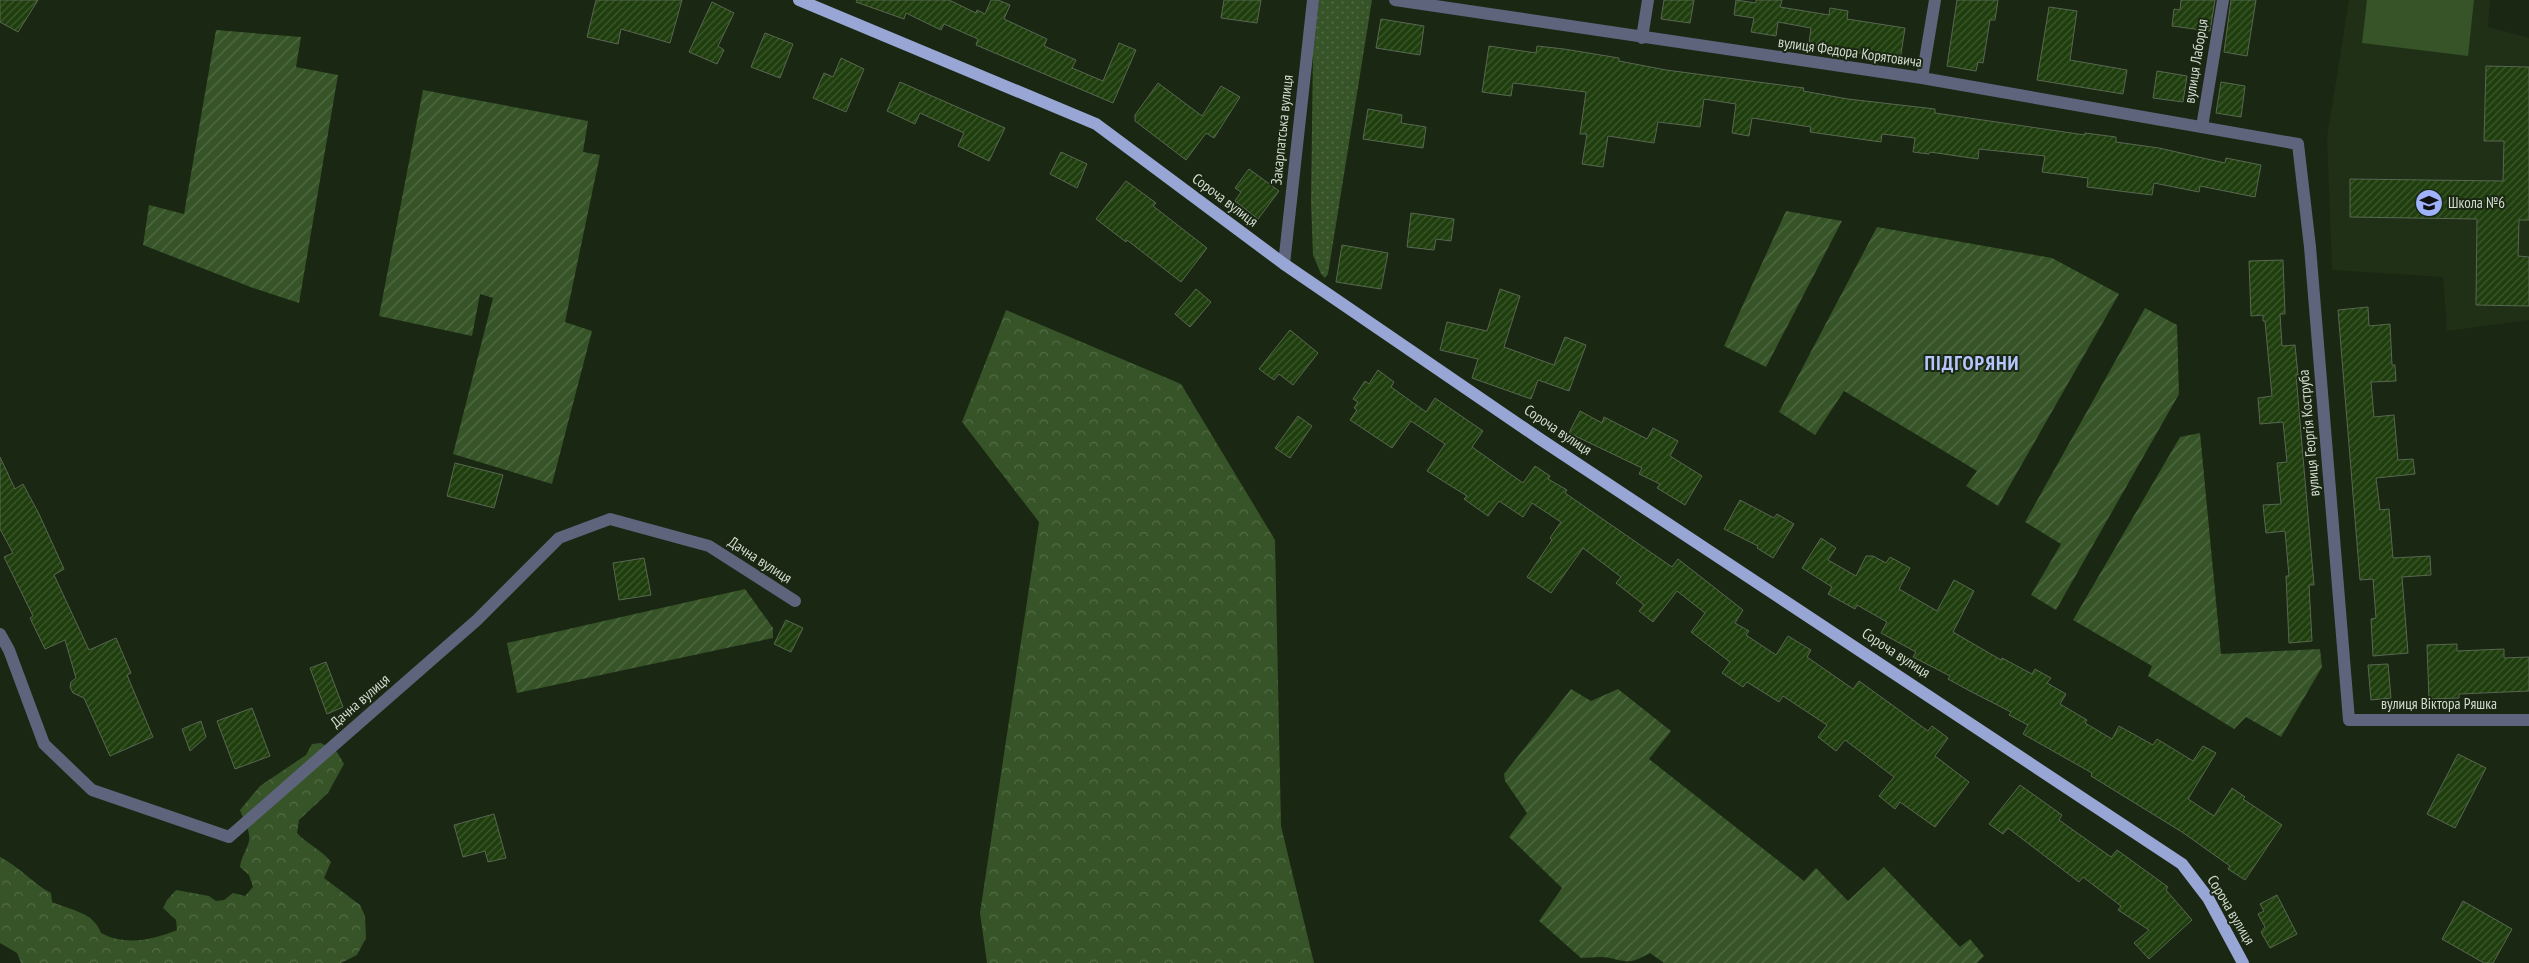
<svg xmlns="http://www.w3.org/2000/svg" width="2529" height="963" font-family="'PT Sans Narrow',sans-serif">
	<defs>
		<pattern id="grass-dots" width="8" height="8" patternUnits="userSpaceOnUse" patternTransform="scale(1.25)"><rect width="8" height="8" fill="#365427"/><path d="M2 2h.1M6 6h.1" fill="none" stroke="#526c45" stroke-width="1.8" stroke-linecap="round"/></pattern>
		<pattern id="forest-crowns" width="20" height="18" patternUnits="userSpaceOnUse" patternTransform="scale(1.25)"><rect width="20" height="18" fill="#365427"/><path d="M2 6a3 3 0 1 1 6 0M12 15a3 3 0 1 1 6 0" fill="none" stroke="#526c45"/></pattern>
		<pattern id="garden-furrows" width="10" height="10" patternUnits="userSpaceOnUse" patternTransform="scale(1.25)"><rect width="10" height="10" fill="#365427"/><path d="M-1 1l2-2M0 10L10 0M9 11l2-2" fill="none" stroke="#526c45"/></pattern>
		<pattern id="building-hatch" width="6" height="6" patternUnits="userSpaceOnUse" patternTransform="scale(1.25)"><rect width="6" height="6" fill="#1f3e0d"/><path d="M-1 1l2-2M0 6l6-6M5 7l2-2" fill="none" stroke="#3f592f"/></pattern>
	</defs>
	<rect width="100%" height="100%" fill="#1a2713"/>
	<path fill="#1f3017" d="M2349,0H2490L2488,27L2529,38V320L2447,331L2443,277L2332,270L2327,137Z"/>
	<path fill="url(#grass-dots)" d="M1319,0H1372L1328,274L1325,278L1321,274L1313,255L1311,202L1313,54Z"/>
	<path fill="url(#forest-crowns)" d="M1006,310L1181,384L1275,540L1281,826L1314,963H987L980,913L1039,522L962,422Z
		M321,743L337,752L344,764L328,793L299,820L297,833C307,844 322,850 331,862L324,878L360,905L365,916L366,938L357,955L341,963H21L17,953L0,943V857C20,867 32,883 51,893L52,902C70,910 94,912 101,933C126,946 151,940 177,930L176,920L163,908L167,900L176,890L209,896L216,901L224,900L233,893L245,896L253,887L249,875L240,867C241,857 247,850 249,841C251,831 243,819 240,810L260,786L306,755L312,744Z"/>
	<path fill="url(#garden-furrows)" d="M216,30L301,37L296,67L338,75L299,303L253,288L143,245L149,205L184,214Z
		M423,90L588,121L583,152L600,155L565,322L592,331L552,484L453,454L493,298L480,294L472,336L379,316Z
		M1786,211L1842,221L1766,367L1724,346Z
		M1877,227L2052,258L2119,294L1998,506L1966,486L1977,471L1844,391L1815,435L1779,412Z
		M2145,308L2177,325L2179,394L2056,610L2031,595L2061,544L2025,522Z
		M2200,433L2221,654L2320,649L2322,667L2281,737L2246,717L2234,729L2148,676L2152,666L2073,620L2180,437Z
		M745,589L773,628V638L517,693L507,643Z
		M1571,689L1591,701L1618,689L1671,731L1649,759L1804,881L1816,868L1848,901L1884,867L1960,947L1970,939L1984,956L1977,963H1664L1650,953C1631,963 1631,963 1610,958C1601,956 1590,958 1581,958L1539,921L1562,888L1509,837L1527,813L1505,781L1504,774Z"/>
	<path fill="#365427" d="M2367,0H2474L2468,56L2362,43Z"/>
	<path fill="url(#building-hatch)" stroke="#586751" d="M0,0H38L18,32L0,22Z
		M596,0H682L670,43L621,29L618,44L587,37Z
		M857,0H949L976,13L977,10L985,14L991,0H998L1010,5L1004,19L1047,39L1044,46L1076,60L1072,68L1103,81L1119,43L1136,50L1113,103L976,45L978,39L944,24L941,30L906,13L904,19L856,2Z
		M1224,0H1261L1257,23L1221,18Z
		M1664,0H1694L1690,23L1661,19Z
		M1736,0L1756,3V0H1782L1780,7L1829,15L1830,8L1848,11L1847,19L1905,28L1900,60L1809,44L1811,28L1778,22L1776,36L1751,32L1754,18L1734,15Z
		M1957,0H1998L1995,20H1990L1983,63L1978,62L1976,71L1947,66Z
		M2181,0H2215L2210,31L2172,26L2174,9L2180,10Z
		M2231,0H2256L2247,56L2224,52Z
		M712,2L734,13L718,46L724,50L717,64L689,52Z
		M2049,7L2077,11L2070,60L2127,70L2123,94L2037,80Z
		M1381,19L1424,26L1420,55L1376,48Z
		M765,33L793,44L780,78L751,67Z
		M1489,46L1536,53L1537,46L1564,49L1619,58V61L1666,70L1804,88L1803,91L1848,99L1935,109V113L2085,135V133L2116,137V142L2159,148L2225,163L2226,158L2261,165L2255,197L2200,186L2199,192L2154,183L2152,195L2087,187L2088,178L2042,172L2045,156L1979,149L1978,159L1930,152L1929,154L1913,152L1915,138L1882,134L1881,142L1810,132L1811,127L1752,118L1749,136L1732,133L1736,104L1704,99L1700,127L1658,122L1654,143L1608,136L1603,167L1582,164L1587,134H1580L1586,92L1513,83L1511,96L1482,92Z
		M841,58L864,69L846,112L813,98L824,73L833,77Z
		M2486,66L2529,67V220H2519L2518,256L2529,257V306L2476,305L2477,219L2350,217V179L2503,181L2504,141H2484Z
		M2157,71L2187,76L2183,102L2153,98Z
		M900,82L1005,128L989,161L958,146L964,133L920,113L915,124L887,111Z
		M2221,82L2245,86L2241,117L2216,113Z
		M1158,83L1202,116L1221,86L1240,97L1214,138L1206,133L1186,160L1135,121V115Z
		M1368,109L1402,115L1401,123L1426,127L1423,148L1363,139Z
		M1061,152L1087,164L1077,188L1050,174Z
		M1249,169L1279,191L1258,219L1235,201L1241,192L1235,188Z
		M1126,181L1156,203L1153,206L1207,248L1181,282L1127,240L1126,242L1096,219Z
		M1411,213L1454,219L1451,241L1436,239L1434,250L1407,247Z
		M1342,245L1388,253L1381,289L1336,282Z
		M2283,260L2285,314H2280L2282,346L2295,345L2298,375H2296L2314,585H2309L2312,641L2289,643L2286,576H2289L2285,531L2266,533L2263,505L2281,504L2277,463L2287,462L2283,422L2260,424L2258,398L2272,396L2265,321H2263V315L2251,316L2249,261Z
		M1196,289L1211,302L1190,327L1175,314Z
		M1500,289L1520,296L1504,347L1554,365L1565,337L1586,345L1569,391L1538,380L1531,399L1472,378L1478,359L1440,350L1447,322L1487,331Z
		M2368,307L2369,326L2390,324L2392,365H2395L2396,381L2371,382L2374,417L2394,415L2398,460L2413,459L2415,474L2376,478L2380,510L2389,509L2393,558L2430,556L2431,575L2402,577L2408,653L2373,656L2371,619L2376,618L2373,579L2360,580L2338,310Z
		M1290,330L1318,353L1293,385L1279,374L1274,380L1259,369Z
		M1378,370L1394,382L1391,387L1426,412L1435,398L1483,431L1472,447L1523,483L1535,466L1550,476L1548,479L1567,490L1565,493L1672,567L1678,559L1743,610L1735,623L1749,631L1746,635L1776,655L1788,636L1811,650L1807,657L1853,689L1859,681L1928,731L1932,726L1948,738L1935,756L1969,782L1935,827L1900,802L1895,809L1879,796L1894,777L1845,740L1836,751L1818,737L1827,725L1783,696L1779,702L1747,682L1743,687L1722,673L1730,662L1691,632L1705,613L1677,591L1653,622L1639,611L1644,605L1616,583L1621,577L1583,548L1551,593L1527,577L1552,540L1550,538L1561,522L1532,503L1523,517L1499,501L1488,516L1464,499L1467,496L1427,471L1445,444L1411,421L1392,448L1350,420L1357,410L1354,408L1358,402L1353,399L1365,381L1369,384Z
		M1580,411L1602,423L1604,417L1647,439L1653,428L1678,441L1670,456L1702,476L1685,505L1657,488L1660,484L1639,474L1642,468L1569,433Z
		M1298,416L1312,426L1290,458L1275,448Z
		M0,457L15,489L23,484L39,514L64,569L54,575L89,650L116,638L131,673L127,675L153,737L110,756L84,698L73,693L70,687L71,682L76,678L65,640L45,649L30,618L33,616L4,557L13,553L0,529Z
		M455,463L503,475L494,508L447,496Z
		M1740,500L1774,518L1777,514L1794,524L1773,558L1757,548L1758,546L1724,529Z
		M1821,538L1836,548L1828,560L1856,576L1866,556H1873L1886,563L1890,557L1910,568L1899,589L1937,611L1954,580L1974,591L1953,632L2001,660L2002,658L2032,674L2035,669L2051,678L2047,683L2066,694L2060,704L2087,720L2085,723L2112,739L2119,726L2153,745L2157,739L2193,761L2203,746L2216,753L2188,799L2214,816L2232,788L2245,797L2243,799L2282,825L2245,880L2228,869L2230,866L2182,832L2091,776L2092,773L2023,734L2028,725L2009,715L2011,712L1968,690L1948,679L1950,676L1913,657L1916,652L1881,633L1887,622L1857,605L1855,609L1828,594L1832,587L1802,568Z
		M644,558L651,595L619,600L613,563Z
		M786,620L803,628L791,652L774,644Z
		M2457,644V651L2504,649V658L2529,657V691L2459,694V698L2429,699L2427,645Z
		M326,662L343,707L327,714L310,668Z
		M2388,664L2391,698L2371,700L2368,665Z
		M252,708L270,756L235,769L217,721Z
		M201,721L206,737L190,751L182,729Z
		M2458,754L2486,768L2455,828L2427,814Z
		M2020,785L2062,815L2059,820L2111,857L2117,850L2168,887L2166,890L2192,920L2149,959L2134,943L2149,930L2118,910L2121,906L2083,877L2079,882L2008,828L2003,834L1989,824Z
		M494,814L506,858L488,862L485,851L463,857L454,825Z
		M2277,895L2297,934L2270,948L2261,932L2265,927L2258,914L2264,911L2260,904Z
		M2463,901L2512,929L2493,963H2484L2442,939Z"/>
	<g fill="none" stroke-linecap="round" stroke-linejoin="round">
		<path stroke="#5d647b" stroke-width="12" d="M1395,0L1922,78L2298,144L2310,247L2349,720H2529
			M1642,38L1648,0
			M1922,78L1935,0
			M2202,127L2223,0
			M1284,264L1313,0
			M0,634L9,650L44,744L92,790L229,837L477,620L559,538L610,519L709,546L795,601"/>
		<path stroke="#98a6d5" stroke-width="12" d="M799,0L1096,124L1284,264L1540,439L2182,864L2208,898L2243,963"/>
	</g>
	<defs>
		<g id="school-disc" transform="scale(1.4375)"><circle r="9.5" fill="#9fb3fd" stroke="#1a2713"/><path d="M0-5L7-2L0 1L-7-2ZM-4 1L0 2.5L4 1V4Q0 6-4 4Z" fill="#111"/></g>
	</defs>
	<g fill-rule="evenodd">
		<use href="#school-disc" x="2429" y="203"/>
	</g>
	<g text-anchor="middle" stroke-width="4" stroke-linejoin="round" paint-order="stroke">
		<g font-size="15" fill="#d3dccf" stroke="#1a2713">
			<text transform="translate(1850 52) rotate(8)" y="5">вулиця Федора Корятовича</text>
			<text transform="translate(2196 61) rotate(-81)" y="5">вулиця Лаборця</text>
			<text transform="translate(1282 130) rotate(-84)" y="5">Закарпатська вулиця</text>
			<text transform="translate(1225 200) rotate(37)" y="5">Сороча вулиця</text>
			<text transform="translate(1558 430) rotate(34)" y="5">Сороча вулиця</text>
			<text transform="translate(2309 433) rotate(-95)" y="5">вулиця Георгія Коструба</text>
			<text transform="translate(760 560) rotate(33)" y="5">Дачна вулиця</text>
			<text transform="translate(1896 653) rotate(33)" y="5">Сороча вулиця</text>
			<text transform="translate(360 701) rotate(-41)" y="5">Дачна вулиця</text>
			<text x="2439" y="709">вулиця Віктора Ряшка</text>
			<text transform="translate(2231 910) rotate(59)" y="5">Сороча вулиця</text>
		</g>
		<g font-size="15" fill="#d3dccf" stroke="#1a2713" text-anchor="start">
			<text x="2448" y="208">Школа №6</text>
		</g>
		<g font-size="20" font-weight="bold" letter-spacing="1" fill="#b5c5fd" stroke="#1a2713">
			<text x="1972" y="370">ПІДГОРЯНИ</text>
		</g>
	</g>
</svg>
